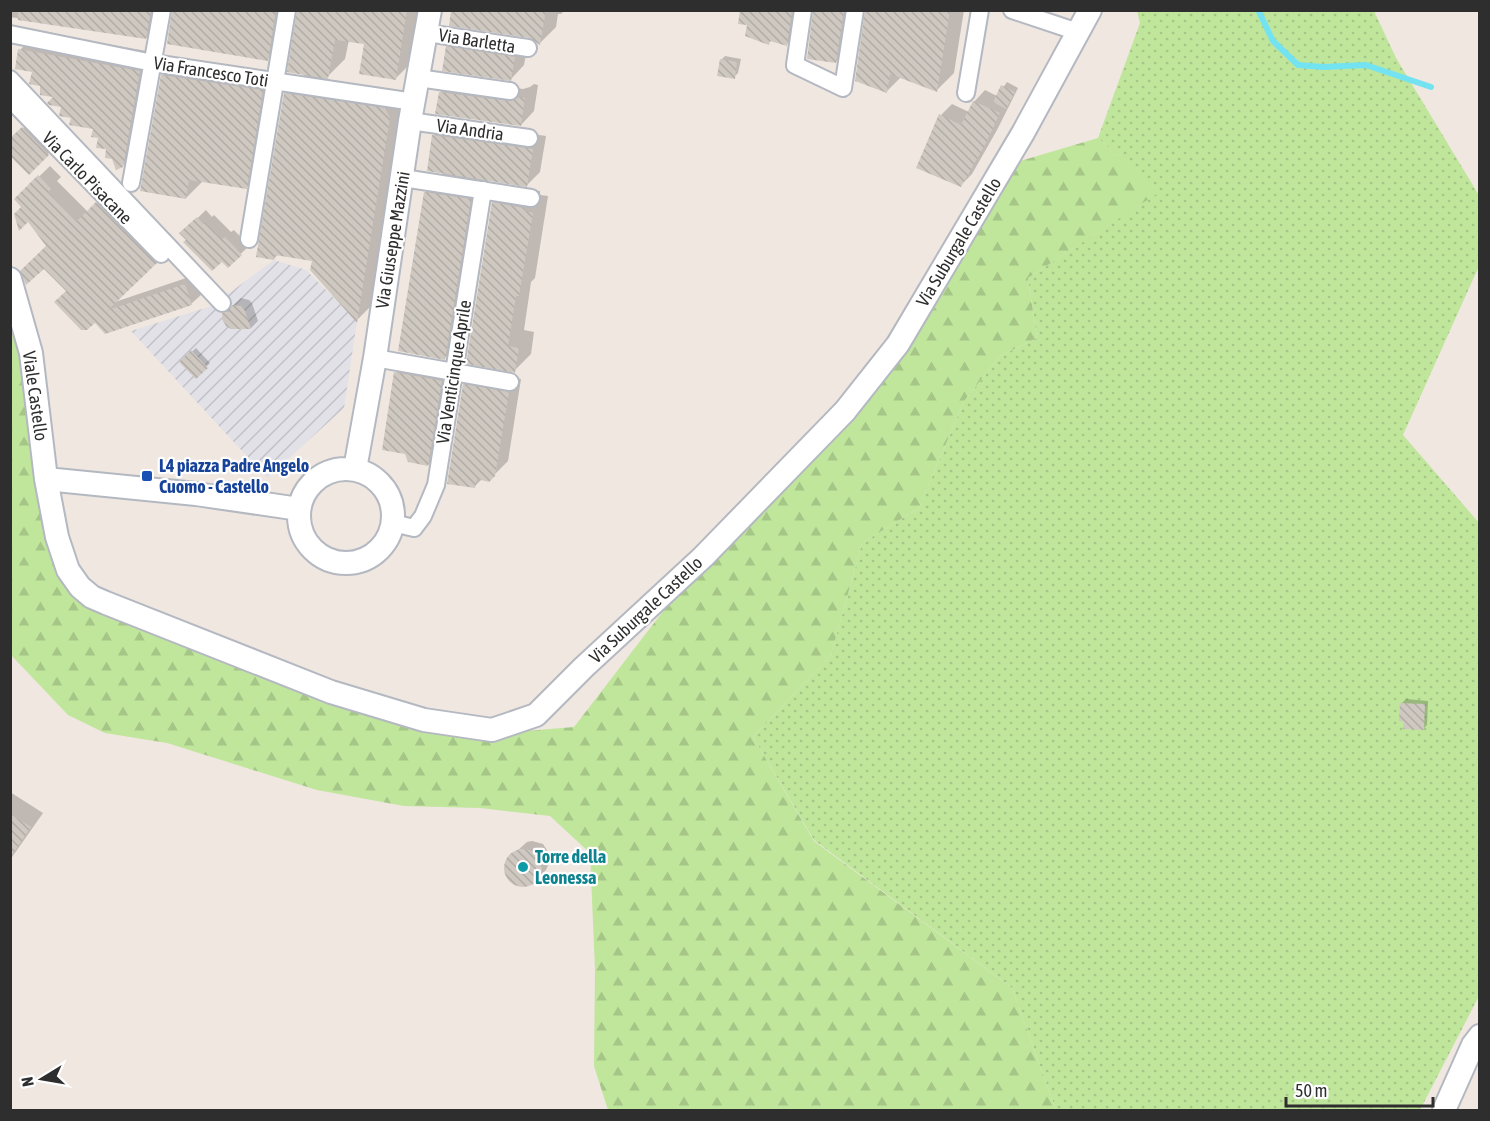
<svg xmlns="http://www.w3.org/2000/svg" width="1490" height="1121" font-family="'Asap Condensed',sans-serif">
	<defs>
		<pattern id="industrial-furrows" width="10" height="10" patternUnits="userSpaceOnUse" patternTransform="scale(1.5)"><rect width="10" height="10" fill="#e2e1e8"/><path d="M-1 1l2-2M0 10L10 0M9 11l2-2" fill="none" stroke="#c2c1c7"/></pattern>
		<pattern id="grass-dots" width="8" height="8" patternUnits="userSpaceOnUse" patternTransform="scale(1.5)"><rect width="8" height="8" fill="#c0e69c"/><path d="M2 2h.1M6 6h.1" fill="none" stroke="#a5c687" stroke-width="1.8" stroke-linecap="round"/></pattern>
		<pattern id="forest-firs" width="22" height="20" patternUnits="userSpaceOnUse" patternTransform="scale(1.5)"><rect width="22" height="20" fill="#c0e69c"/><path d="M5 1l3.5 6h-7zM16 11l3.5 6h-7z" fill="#a5c687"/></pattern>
		<pattern id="building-back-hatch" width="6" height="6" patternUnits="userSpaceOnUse" patternTransform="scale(1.5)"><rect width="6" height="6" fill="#cfc8c1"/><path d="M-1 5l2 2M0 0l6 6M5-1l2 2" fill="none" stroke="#b2aca6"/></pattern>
	</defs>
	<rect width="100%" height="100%" fill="#efe7e0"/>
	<path fill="url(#industrial-furrows)" d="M274,260L306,270L357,321L344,408L267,478L131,331L212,306Z"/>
	<path fill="url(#grass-dots)" d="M1137,11H1374L1396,58L1480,197L1479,266L1403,435L1480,524L1479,996L1420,1110H1056L1012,988L814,840L753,737L831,655L862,543L919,508L964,401L1000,356L1037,338L1028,278L1157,193L1098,138L1140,23Z"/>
	<path fill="url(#forest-firs)" d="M1098,138L1158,193L1028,278L1037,338L1000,356L964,401L919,508L862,543L831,655L753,737L814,841L1012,988L1056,1110H608L594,1066L595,969L590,853L550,816L480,808L404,806L317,790L167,743L105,733L68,715L11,655L10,286L54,538L90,599L491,734L574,727L671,601L896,365L993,169Z"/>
	<path fill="#0003" d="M10,10H165L163,20L146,38L10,17Z
		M174,10H290L285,42L267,60Z
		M299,10H422L413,61L395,79L366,43L349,40L345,59L325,79L402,91L407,100L374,303L357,320L314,259L278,254L274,259L285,94L305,74Z
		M453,10H565L561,14H558L556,27L540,43L530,36Z
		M742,10H806L804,27L787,44L772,40L768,43L748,24Z
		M858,10L853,44L836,62L815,11Z
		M867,10H964L954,73L937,90L901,77L887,91Z
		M38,32L158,53L141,148L122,166L94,128L72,117L56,96L42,85L20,50Z
		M461,34L528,44L524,65L511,79L447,47Z
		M725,56L741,59L738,73L734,77L721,60Z
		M180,58L279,73L263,170L246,188L203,181L186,198L162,76Z
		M454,79L523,89L530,87L534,84L538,85L534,111L521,125L440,92Z
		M1007,82L1018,88L997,130L972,174L961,185L941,115L952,104L969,112L974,102L985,90L997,96Z
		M32,120L56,146L29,173L10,140Z
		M447,122L546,136L540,172L527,185L488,179L463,340L445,358L425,193L445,172L434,135Z
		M50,166L61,177L57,181L88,212L107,193L166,252L115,302L195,275L202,294L191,304L95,321L68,291L48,246L23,207L16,199Z
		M510,187L540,191V195L548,196L535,278L531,282L524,330L534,332L531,354L514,371L468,362L493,203Z
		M206,210L212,217L214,215L231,232L234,230L249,246L228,266L182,233Z
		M241,298L249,300L252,303L258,321L251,328H232L224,314Z
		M196,348L210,363L196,377L181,362Z
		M409,360L454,368L441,452L428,465L396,373Z
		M478,371L521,379L508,461L494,475L482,479L474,487L464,385Z
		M1406,699L1428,701L1427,725L1423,729L1402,703Z
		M10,792L43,813L10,860Z
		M532,841L543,844L550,855V861L546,870L536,879L525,885L512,881L508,876L506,869L509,858L527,842Z"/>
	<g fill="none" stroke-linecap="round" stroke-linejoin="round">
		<path stroke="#73e3f2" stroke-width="6" d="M1258,10L1273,41L1298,65L1323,67L1366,65L1431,87"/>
	</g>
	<path fill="url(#building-back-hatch)" d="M18,10H151L146,39L18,20Z
		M172,10H276L268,61L167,44Z
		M297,10H407L396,80L359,74L364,44L335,40L328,79L287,72Z
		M451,10H546L540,45L530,38L449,26Z
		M740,10H792L787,46L770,41L769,45L745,36L747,25L738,24Z
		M813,10H844L836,63L807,59Z
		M865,10H950L937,92L890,74L887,93L855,81Z
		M446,46L515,57L511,81L442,71Z
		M18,49L140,71L123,167L116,170L112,159L105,158L106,149L96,148L98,138L91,137L93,129L69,125L71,118L59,116L61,107L49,105L47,103L53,97L40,95V86L29,84L32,72L15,69Z
		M720,59L737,62L735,79L717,76Z
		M161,75L263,90L247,189L189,180L186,199L140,191Z
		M1001,85L1015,92L1006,109L993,102Z
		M439,92L509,101L514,100L519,97L525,98L521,126L435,114Z
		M284,93L385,108L390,118L357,323L310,270L312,261L275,255L274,260L256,257Z
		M973,101L1000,113L986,143L961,187L916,168L939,114L961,125Z
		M22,127L49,155L29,175L10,156V138Z
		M432,135L533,149L527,187L427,171Z
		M38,175L51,189L48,192L76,222L96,202L157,263L108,310L185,284L192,305L105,334L95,323L87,330H81L54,302L66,291L44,269L26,285L20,271L46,246L28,222L19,231L14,214L21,207L14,199Z
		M424,192L471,199L445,360L398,351Z
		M492,202L524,208V211L533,213L519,296H516L508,346L519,348L515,373L466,364Z
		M197,217L203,224L205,222L222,239L225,237L242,255L228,268L222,262L212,271L183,242L186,240L179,233Z
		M232,305L241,306L245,311L251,329H231L226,326L222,319V313L229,311Z
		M191,350L208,368L196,379L179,362Z
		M394,372L442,381L428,466L408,462L405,454L382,450Z
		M463,384L509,392L495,476L489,482L477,479L475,488L447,484Z
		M1400,703L1425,704L1424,730L1403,729L1404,722L1399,721Z
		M10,814L31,827L10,858Z
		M504 868a19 19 0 1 1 38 0a19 19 0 1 1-38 0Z"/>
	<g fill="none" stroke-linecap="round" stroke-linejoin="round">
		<g stroke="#b4b8c1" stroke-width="20">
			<path id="street" d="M803,10L795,65L843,88L855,10
				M1012,10L1078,32
				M427,33L528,48
				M10,34L153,63L414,102
				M418,78L510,91
				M10,79L222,303
				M966,93L980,10
				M10,99L161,254
				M410,121L529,138
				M403,178L531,198
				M131,183L162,10
				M249,239L287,10
				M375,358L510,382
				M393,523L414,528L423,516L436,485L483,190"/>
		</g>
		<g stroke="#b4b8c1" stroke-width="26">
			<path id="secondary" d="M10,279L31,353L46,479L57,537L68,570L80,587L92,597L106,603L331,692L424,720L492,730L536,715L584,667L703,557L845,411L898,344L1023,133L1090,10
				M299 516a47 47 0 1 1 94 0a47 47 0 1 1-94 0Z
				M355,469L375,358L410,121L430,10
				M46,479L196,494L299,509
				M1444,1110L1473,1045L1480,1036"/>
		</g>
		<use href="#street" stroke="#fff" stroke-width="16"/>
		<use href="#secondary" stroke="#fff" stroke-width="22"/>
	</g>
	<rect fill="#1a4fb4" stroke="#fff" stroke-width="2" x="141" y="470" width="12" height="12" rx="3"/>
	<circle fill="#0f9aa8" stroke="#fff" stroke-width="2" cx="523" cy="867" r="6"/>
	<g text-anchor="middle" stroke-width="4.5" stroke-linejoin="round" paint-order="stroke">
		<g font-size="18" fill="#2e2e2e" stroke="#fff">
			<text transform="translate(477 41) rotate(9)" y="6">Via Barletta</text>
			<text transform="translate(211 72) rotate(9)" y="6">Via Francesco Toti</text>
			<text transform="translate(470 130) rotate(8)" y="6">Via Andria</text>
			<text transform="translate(87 178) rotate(46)" y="6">Via Carlo Pisacane</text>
			<text transform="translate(393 240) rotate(-81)" y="6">Via Giuseppe Mazzini</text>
			<text transform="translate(959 242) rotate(-59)" y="6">Via Suburgale Castello</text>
			<text transform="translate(454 372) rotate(-81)" y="6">Via Venticinque Aprile</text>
			<text transform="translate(35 396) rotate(82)" y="6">Viale Castello</text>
			<text transform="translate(646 610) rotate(-43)" y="6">Via Suburgale Castello</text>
		</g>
		<g font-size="18" font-weight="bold" fill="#164399" stroke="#fff" text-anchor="start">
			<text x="159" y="472">L4 piazza Padre Angelo<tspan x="159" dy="21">Cuomo - Castello</tspan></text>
		</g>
		<g font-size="18" font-weight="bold" fill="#0d838f" stroke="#fff" text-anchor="start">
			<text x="535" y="863">Torre della<tspan x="535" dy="21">Leonessa</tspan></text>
		</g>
	</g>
	<rect width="1490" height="1121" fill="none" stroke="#2e2e2e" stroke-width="24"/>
	<g transform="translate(42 1079) rotate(259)" stroke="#ffffff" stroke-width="4.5" paint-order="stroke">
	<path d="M0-4.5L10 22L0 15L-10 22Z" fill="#2e2e2e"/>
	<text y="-9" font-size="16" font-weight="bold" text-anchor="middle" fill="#2e2e2e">N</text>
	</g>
	<path d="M1286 1097v9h147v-9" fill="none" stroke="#2e2e2e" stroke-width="3"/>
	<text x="1295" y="1097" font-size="18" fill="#2e2e2e" stroke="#ffffff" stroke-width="4.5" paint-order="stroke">50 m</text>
</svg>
